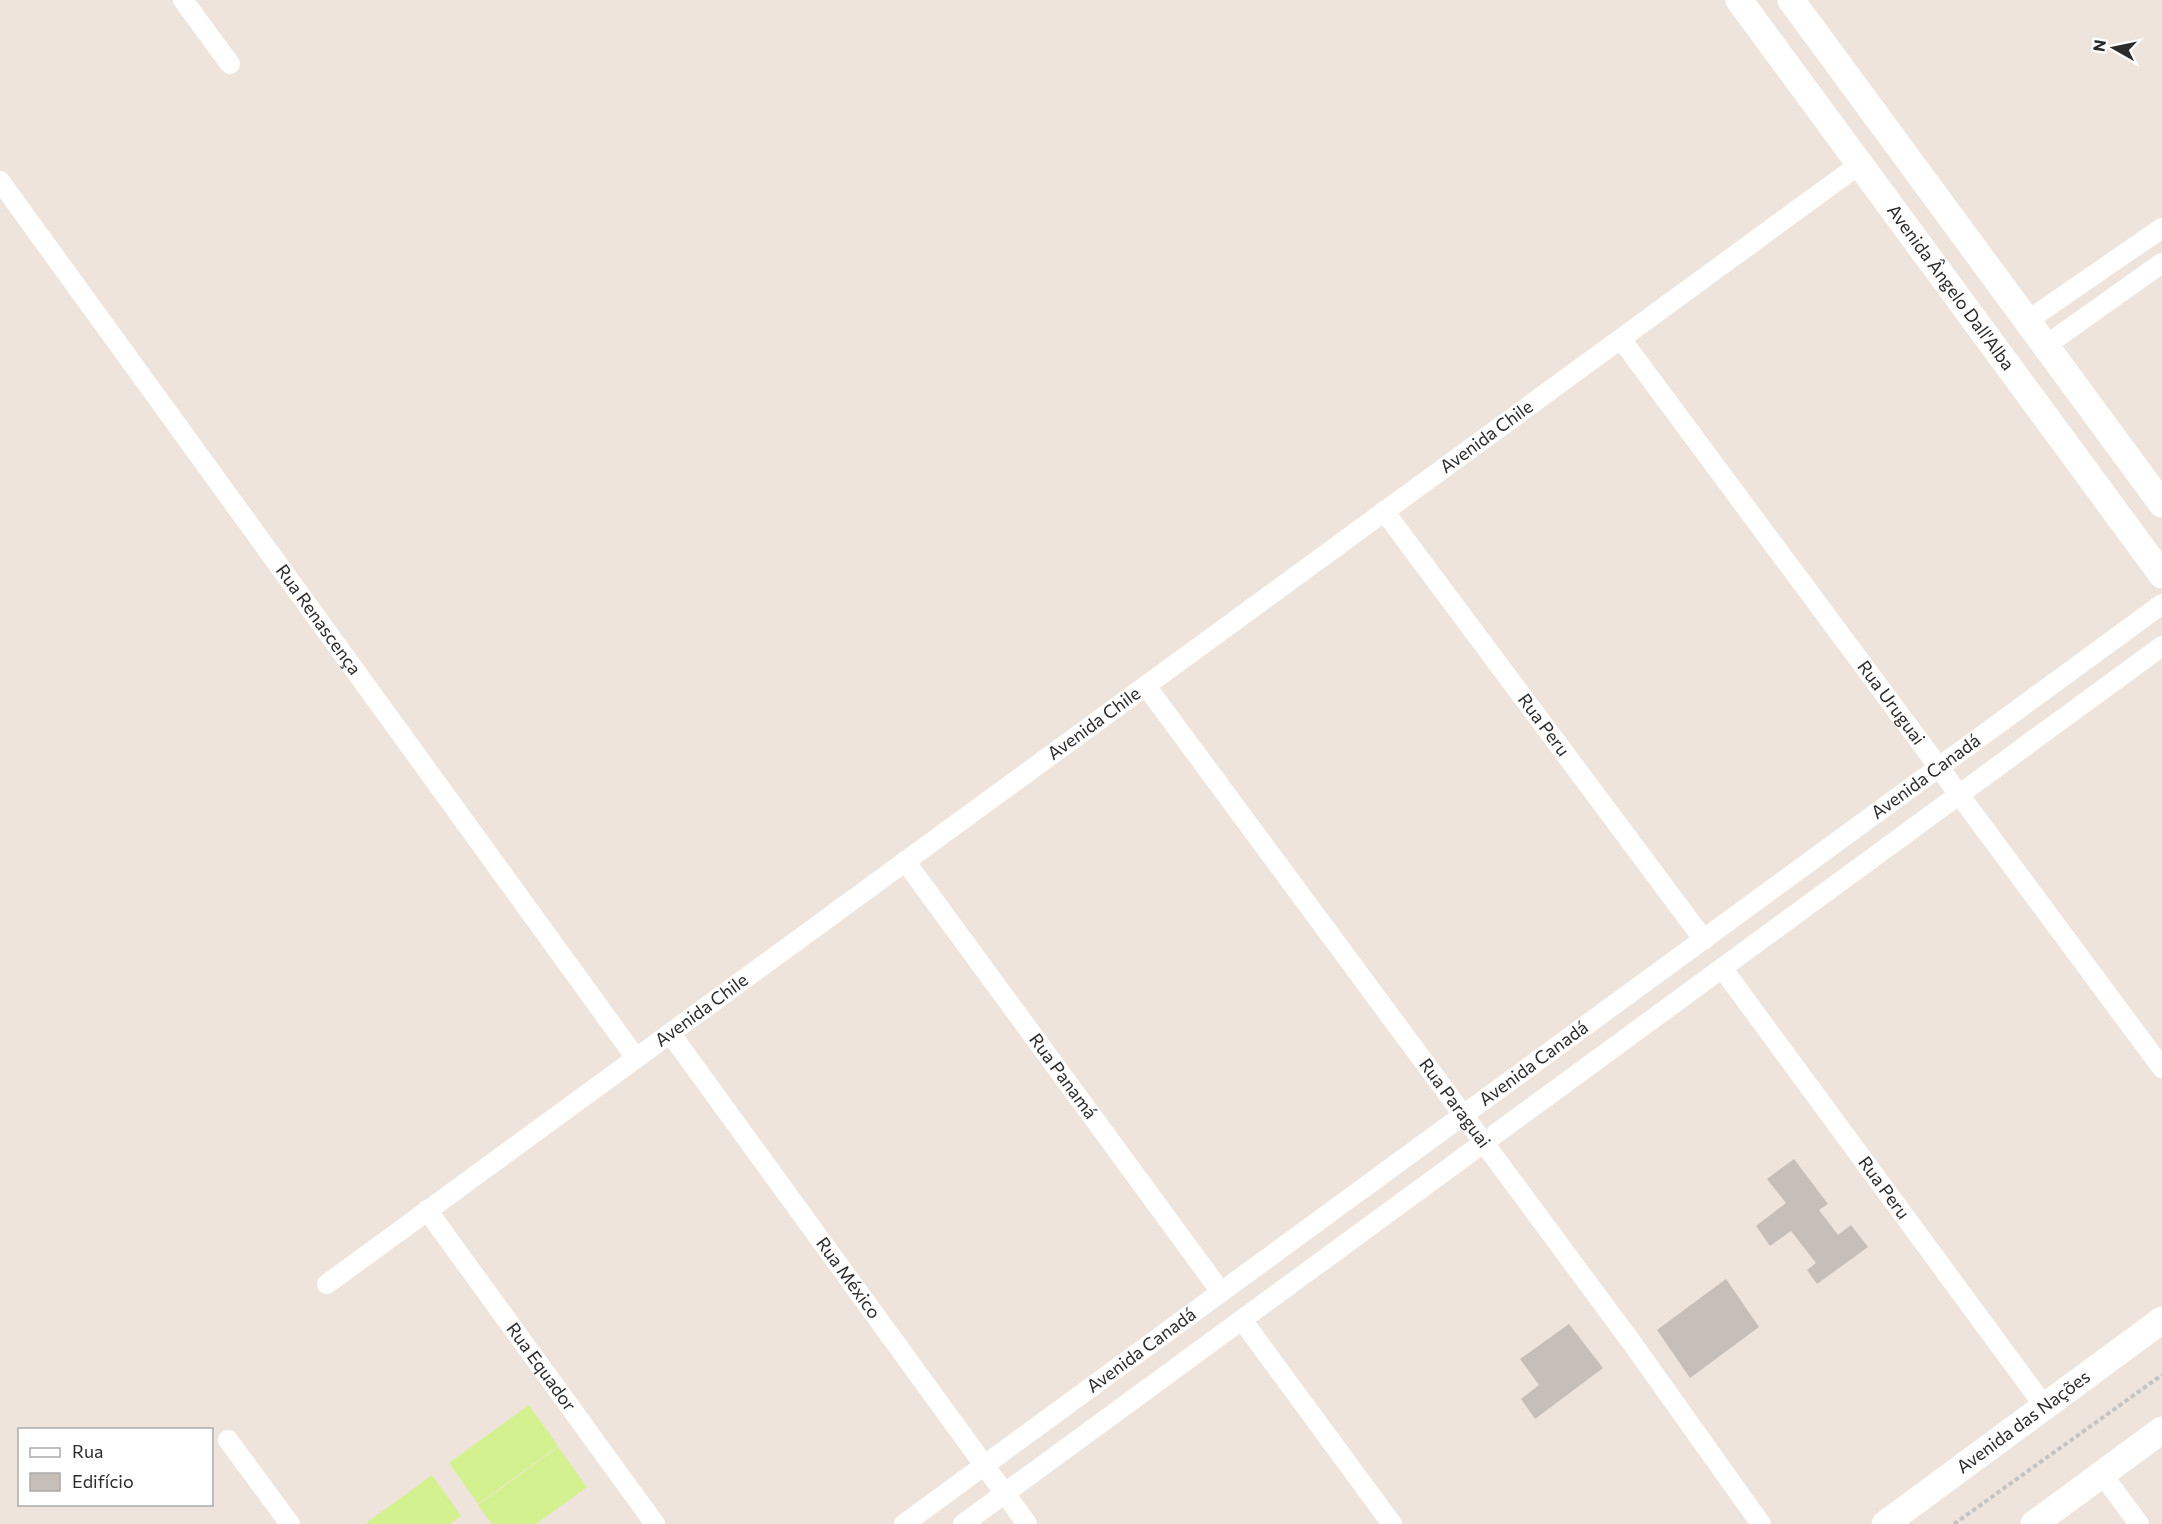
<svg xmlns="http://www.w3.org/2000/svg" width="2162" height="1524" font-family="Commissioner,sans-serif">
	<rect width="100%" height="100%" fill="#eee4dc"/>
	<path fill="#d3f18f" d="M529,1405L558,1446L478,1504L449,1463Z
		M558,1447L587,1487L536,1524H492L478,1505Z
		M432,1475L461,1516L450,1524H365Z"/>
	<path fill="#c6beb9" d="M1794,1159L1828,1204L1819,1210L1838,1235L1851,1225L1868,1247L1817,1284L1807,1270L1816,1263L1791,1231L1770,1246L1756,1226L1786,1203L1767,1179Z
		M1726,1279L1759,1327L1690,1378L1657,1330Z
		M1569,1324L1603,1368L1535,1419L1521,1399L1539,1385L1520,1359Z"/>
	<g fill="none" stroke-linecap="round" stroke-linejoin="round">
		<path stroke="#c4c4c4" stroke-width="4" stroke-dasharray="4.5 3" stroke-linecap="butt" d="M1954,1524L2162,1375"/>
		<g stroke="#fff" stroke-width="20">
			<path d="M183,0L230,64"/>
			<path id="s1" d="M0,181L636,1058"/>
			<path d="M2027,321L2162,228"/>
			<path id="s2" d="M1621,339L2162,1068"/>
			<path d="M2045,346L2162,263"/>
			<path id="s3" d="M1384,511L1704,940"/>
			<path id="s4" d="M1146,686L1632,1343L1761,1524"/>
			<path id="s5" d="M905,861L1221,1292"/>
			<path id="s6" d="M1722,968L2045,1407"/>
			<path id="s7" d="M670,1033L1027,1524"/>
			<path id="s8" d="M427,1210L655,1524"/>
			<path id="s9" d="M327,1284L1860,164"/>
			<path d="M1242,1320L1392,1524"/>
			<path d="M228,1440L290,1524"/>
			<path d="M2102,1474L2139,1524"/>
			<path id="s10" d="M904,1524L2162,604"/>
			<path d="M963,1524L2162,646"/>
		</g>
		<g stroke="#fff" stroke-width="27">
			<path id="s11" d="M1739,0L2162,575"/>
			<path d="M1791,0L2162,504"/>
			<path id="s12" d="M1885,1524L2162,1320"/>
			<path d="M2034,1524L2162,1430"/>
		</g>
	</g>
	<g text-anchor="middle" stroke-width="4.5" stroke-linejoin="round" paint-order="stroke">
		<g font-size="18" fill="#2b2b2b" stroke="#fff">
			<text dy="6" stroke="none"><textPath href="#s11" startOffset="357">Avenida Ângelo Dall'Alba</textPath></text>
			<text dy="6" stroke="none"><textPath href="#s9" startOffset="1436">Avenida Chile</textPath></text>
			<text dy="6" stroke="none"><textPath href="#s1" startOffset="542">Rua Renascença</textPath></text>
			<text dy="6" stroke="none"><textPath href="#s2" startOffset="453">Rua Uruguai</textPath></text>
			<text dy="6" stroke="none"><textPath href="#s9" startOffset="950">Avenida Chile</textPath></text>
			<text dy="6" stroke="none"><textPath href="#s3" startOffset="267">Rua Peru</textPath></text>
			<text dy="6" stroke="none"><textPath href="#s10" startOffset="1266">Avenida Canadá</textPath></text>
			<text dy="6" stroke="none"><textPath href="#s9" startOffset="464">Avenida Chile</textPath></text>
			<text dy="6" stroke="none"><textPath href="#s10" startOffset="780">Avenida Canadá</textPath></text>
			<text dy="6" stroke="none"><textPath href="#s5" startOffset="267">Rua Panamá</textPath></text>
			<text dy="6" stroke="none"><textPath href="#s4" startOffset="519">Rua Paraguai</textPath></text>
			<text dy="6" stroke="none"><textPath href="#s6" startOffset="273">Rua Peru</textPath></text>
			<text dy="6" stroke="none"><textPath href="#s7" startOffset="303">Rua México</textPath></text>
			<text dy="6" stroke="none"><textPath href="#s10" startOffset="294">Avenida Canadá</textPath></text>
			<text dy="6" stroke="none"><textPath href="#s8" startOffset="194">Rua Equador</textPath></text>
			<text dy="6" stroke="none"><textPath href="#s12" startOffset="172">Avenida das Nações</textPath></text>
		</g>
	</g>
	<rect x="18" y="1428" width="195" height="78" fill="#ffffff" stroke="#aaaaaa" stroke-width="1.5"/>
	<rect x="30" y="1448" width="30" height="9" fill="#ffffff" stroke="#aaaaaa" stroke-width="1.5"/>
	<text x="72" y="1458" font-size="18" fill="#2b2b2b">Rua</text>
	<rect x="30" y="1473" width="30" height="18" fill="#c6beb9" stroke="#aaaaaa" stroke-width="1.5"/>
	<text x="72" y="1488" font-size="18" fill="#2b2b2b">Edifício</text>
	<g transform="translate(2114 48) rotate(279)" stroke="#ffffff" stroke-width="4.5" paint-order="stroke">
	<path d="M0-4.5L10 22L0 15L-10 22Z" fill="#2b2b2b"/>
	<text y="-9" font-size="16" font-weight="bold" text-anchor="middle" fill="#2b2b2b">N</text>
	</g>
</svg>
